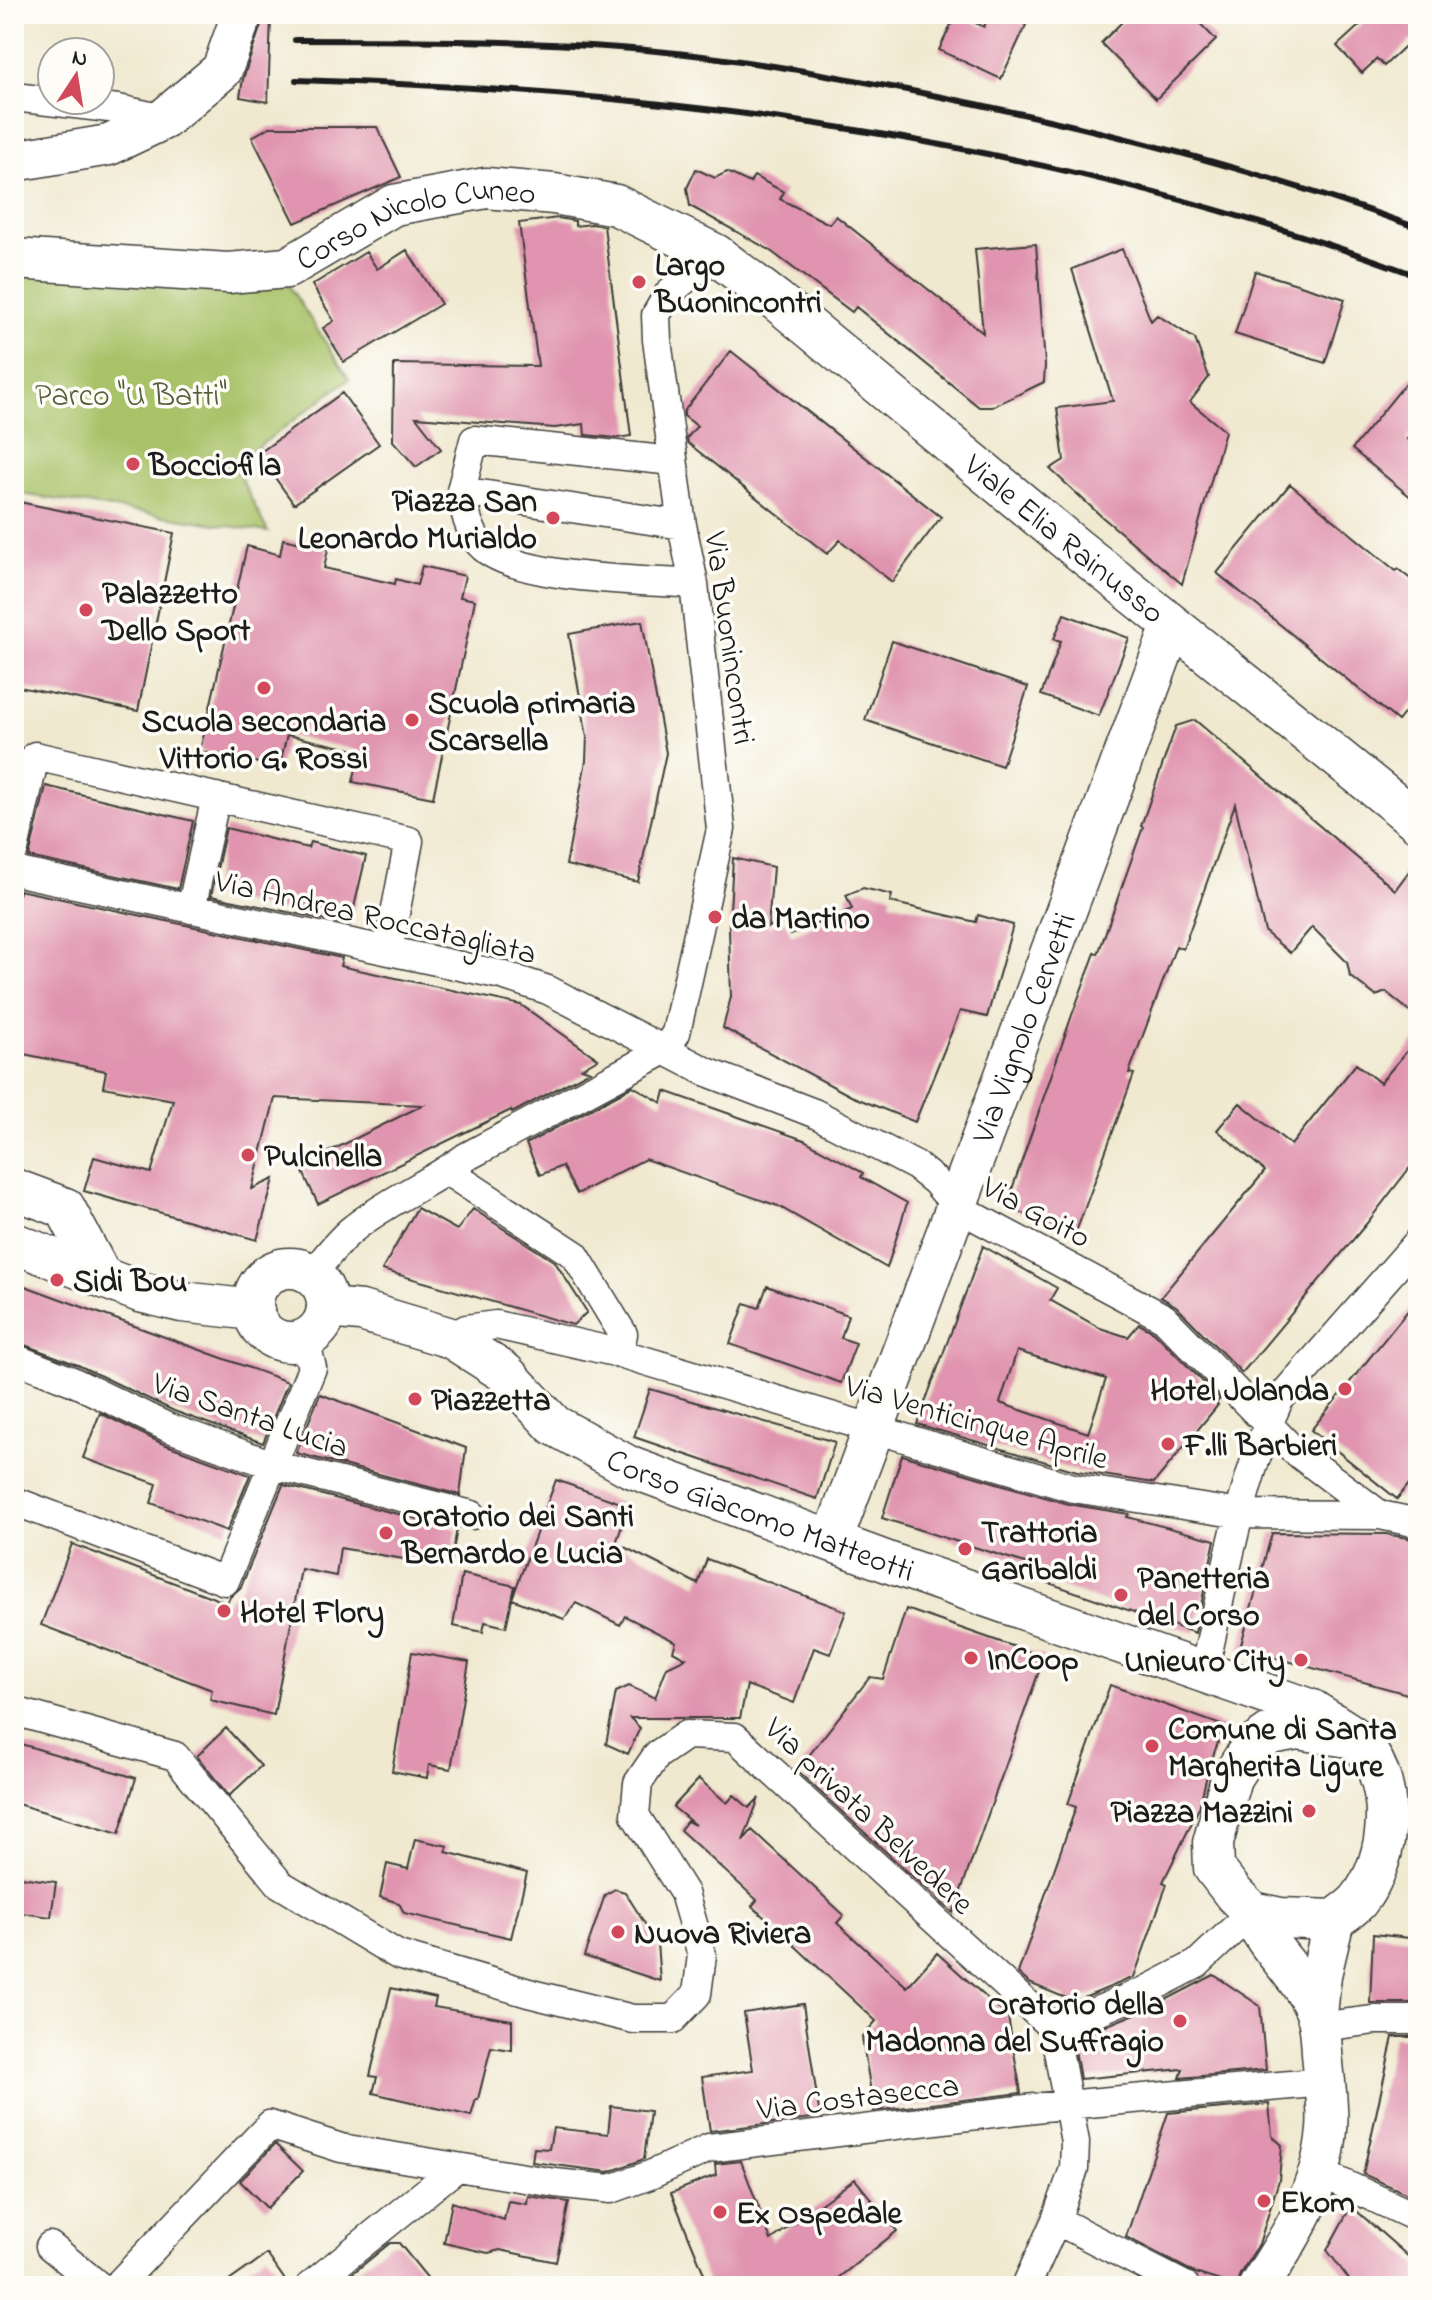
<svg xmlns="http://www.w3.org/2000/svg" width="1432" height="2300" font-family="'Indie Flower',sans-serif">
	<rect width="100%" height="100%" fill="#fdfcf7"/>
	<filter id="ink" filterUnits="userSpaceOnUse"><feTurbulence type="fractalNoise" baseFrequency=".0125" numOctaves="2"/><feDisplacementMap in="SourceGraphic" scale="16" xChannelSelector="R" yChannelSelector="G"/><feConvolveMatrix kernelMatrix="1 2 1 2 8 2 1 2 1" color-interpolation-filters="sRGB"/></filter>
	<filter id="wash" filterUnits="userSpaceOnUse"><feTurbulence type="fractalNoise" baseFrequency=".006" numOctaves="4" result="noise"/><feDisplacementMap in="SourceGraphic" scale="32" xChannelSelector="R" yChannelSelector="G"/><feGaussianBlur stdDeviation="1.8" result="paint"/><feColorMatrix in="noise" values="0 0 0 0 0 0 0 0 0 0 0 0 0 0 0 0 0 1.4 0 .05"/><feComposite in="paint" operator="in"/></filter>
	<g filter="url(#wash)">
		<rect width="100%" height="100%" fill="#f0e9d0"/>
		<path fill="#a8c268" stroke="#626f42" stroke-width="2" d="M14,269L286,281L349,379L234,465L268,532L14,493Z"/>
		<g id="blocks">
			<path fill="#e094af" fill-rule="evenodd" d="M956,14L984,27L990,14H1003L1026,25L1001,79L939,50Z
				M1130,14H1191L1216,40L1156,99L1101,43Z
				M1372,14H1418V34L1384,66L1377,59L1362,73L1337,46Z
				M264,16L271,17L268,102L240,97L243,79Z
				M270,127H377L401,177L295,223L252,137Z
				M696,169L715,178L727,172L750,183L754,176L784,192L780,199L829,224L836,216L983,333L975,249L1036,244L1045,365L1044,382L992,407H979L856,307L852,312L768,249L690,206L687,188Z
				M558,218L575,221V226L592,224L604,226L631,436L617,438L585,435L584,424L555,428L416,417L441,449L416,467L393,441L394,364L538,366L519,223Z
				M1122,249L1151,321L1157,315L1195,339L1209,377L1190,402L1225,431L1182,584L1101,516L1050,469L1064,460L1057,408L1113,401L1072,269Z
				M407,250L441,304L344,362L323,328L334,321L312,285L366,252L377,269Z
				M1255,271L1345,299L1325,363L1235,334Z
				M731,351L941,517L892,582L840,540L827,554L688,443L687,438L697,426L684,416V411Z
				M1418,368V426L1407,439L1418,448V503L1352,449Z
				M342,393L379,444L294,504L258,454Z
				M1290,484L1396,571L1398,569L1418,585V696L1398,721L1217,573Z
				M14,501L174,533L138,711L14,686Z
				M283,539L328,549L324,568L395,584L396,579L417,585L422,566L465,576L460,597L475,600L433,798L353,782L360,751L287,735L279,767L200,751L247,546L280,555Z
				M1064,614L1129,638L1099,716L1041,695L1061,641L1054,639Z
				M642,621L666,753L638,882L566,865L586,761L587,737L569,634Z
				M892,641L1028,687L1002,766L865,720Z
				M1195,720L1395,890L1418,859V1018L1386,992L1376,996L1350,976L1347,962L1312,927L1290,953L1265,932L1235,804L1183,949L1176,946L1129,1073L1134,1074L1076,1232L1006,1207L1072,1015L1095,953L1098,954L1143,827L1141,826L1176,726Z
				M46,786L193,821L178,889L29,857Z
				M226,828L308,848L310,842L366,856L350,925L211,896Z
				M733,858L773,867L768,927L785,921L791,935L852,909L846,895L863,888L892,895L890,902L976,922L978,915L1013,925L987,1017L960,1011L915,1122L851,1096L723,1028L731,997L729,928Z
				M19,890L342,958L340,966L521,1005L598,1059L582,1068L590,1071L512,1113L511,1110L318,1204L300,1166L423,1105L275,1098L252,1189L274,1179L257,1240L84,1191L94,1157L151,1173L173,1100L103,1087L106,1071L14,1052V896H18Z
				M1418,1038V1157L1367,1223L1242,1373L1176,1306L1161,1297L1265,1171L1217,1130L1240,1103L1291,1145L1356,1064L1380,1083Z
				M633,1086L662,1103L665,1091L804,1140L863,1173L861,1177L907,1203L887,1268L778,1206L645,1159L577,1194L562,1166L540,1175L526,1144Z
				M417,1208L457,1230L473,1209L555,1262L587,1312L573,1325L382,1270Z
				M983,1246L1057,1288L1050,1300L1100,1328L1128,1337L1139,1324L1154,1332L1220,1399L1216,1403L1218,1405L1154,1483L1077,1471L917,1424ZM1017,1351L1106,1379L1088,1433L1000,1403Z
				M14,1282L288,1382L263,1443L174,1411L78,1365L14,1341Z
				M767,1286L848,1315L841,1338L856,1343L841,1383L730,1344L745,1303L759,1308Z
				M1418,1298V1473L1397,1499L1311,1430Z
				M650,1389L835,1442L817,1499L634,1437Z
				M320,1394L466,1448L460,1495L296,1453Z
				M100,1413L161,1443L250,1475L227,1531L151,1503L157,1484L83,1458Z
				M902,1455L1068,1504L1129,1514L1127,1517L1215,1540L1195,1633L1037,1579L1041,1568L882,1518Z
				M556,1480L629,1506L616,1543L698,1584L707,1559L846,1611L830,1654L814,1648L794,1703L747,1685L740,1718H630L640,1728L628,1754L606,1744L616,1692L629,1686L655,1698L667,1667L686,1658L673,1651L676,1642L625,1616L620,1625L576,1603L564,1619L512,1599Z
				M283,1485L457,1529L450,1567L340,1548L336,1576L301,1569L274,1715L210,1700L212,1690L41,1625L72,1544L227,1603L230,1597L241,1587Z
				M1272,1533L1386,1534L1418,1540V1697L1240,1648Z
				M462,1574L515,1586L506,1627L485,1622L483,1632L453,1626Z
				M906,1609L1044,1657L953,1913L797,1771L870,1677L883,1679Z
				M412,1652L469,1662L451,1769L429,1765L427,1778L392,1771Z
				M1110,1685L1224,1726L1209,1767L1199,1808L1163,1882L1167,1884L1134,1977L1067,2005L1066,1998L1029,1983L1018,1973L1076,1807L1068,1804Z
				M226,1728L261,1766L229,1796L197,1756Z
				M14,1742L136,1778L119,1834L14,1803Z
				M699,1779L727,1803L734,1795L749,1808L759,1798L743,1841L752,1830L844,1915L837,1923L907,1987L937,1953L1008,2017L1021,2093L874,2111L862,2037L876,2021L752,1906L757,1900L680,1830L687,1821L695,1825L673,1807Z
				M415,1839L448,1846L446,1852L527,1873L511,1938L404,1913L399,1903L380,1897L387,1864L408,1869Z
				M14,1876L56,1882L51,1917L14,1912Z
				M615,1889L625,1892L657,1943L660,1981L584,1956L605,1895Z
				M1373,1934L1418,1939V2003H1370Z
				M1214,1975L1260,2006L1266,2070L1180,2078L1183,2069L1080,2079L1073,2039L1152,2007Z
				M391,1988L436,1998L434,2007L512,2020V2050L491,2047L478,2099H476L471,2116L373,2093L377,2077L370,2076Z
				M803,2004L820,2117L710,2131L702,2077L753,2070L744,2013Z
				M1393,2037H1418V2199L1363,2174Z
				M1269,2104L1272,2136L1282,2145L1279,2180L1259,2244L1240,2274L1236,2286L1195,2273L1126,2237L1168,2113Z
				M611,2106L650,2111L644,2159L609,2172L532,2162L534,2148L549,2149L553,2128L608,2134Z
				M275,2144L303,2171L267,2208L240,2181Z
				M741,2161L771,2240L855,2179L897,2231L828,2286H709L671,2193L716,2175L715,2164Z
				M528,2196L569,2202L556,2262L500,2250L488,2253L444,2243L452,2202L504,2220L508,2201L527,2204Z
				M1351,2206L1418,2265V2286H1354L1327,2250Z
				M390,2243H399L434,2286H337Z
				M267,2254L289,2286H222Z"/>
		</g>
	</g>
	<g filter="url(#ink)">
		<use href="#blocks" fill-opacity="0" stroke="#3c3b37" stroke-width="2"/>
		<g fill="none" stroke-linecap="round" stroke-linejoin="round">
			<g stroke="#3c3b37" stroke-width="31">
				<path id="street" d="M14,97L118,109L164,119
					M673,461L474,440L461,491L682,525
					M461,491C463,507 470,536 483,547C519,580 645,580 694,584
					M14,850L35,756L409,841L388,950
					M14,871L502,975L548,990L707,1072L814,1113L916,1166L935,1181L957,1207L1164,1318L1291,1448L1380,1515
					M191,909L216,797
					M447,1171L575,1255L623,1334L619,1353
					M312,1274C325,1259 338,1240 354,1228C389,1200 431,1183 466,1157L665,1050L676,1033L721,829L694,584L682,525L657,340L656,315L669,293L715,254
					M451,1338L466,1329L496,1325L619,1353L1073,1488L1241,1514L1380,1515L1418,1523
					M14,1358L72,1381L167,1427L273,1465L472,1515
					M14,1501L225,1581L312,1368L305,1339
					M1204,1671C1224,1582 1240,1483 1279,1400L1418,1242
					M14,1711L175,1756L280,1884L398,1955L532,1994L633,2019H673L697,1994L702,1955L684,1893L635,1815L638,1783L657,1755L686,1735L735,1737L1054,2029
					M1319,2027L1374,2020H1418
					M1054,2029L1145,1991L1197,1964L1252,1912
					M1318,2172L1418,2218
					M1056,2220L1185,2286
					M50,2246L99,2286
					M117,2286L270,2125L341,2148L555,2183L611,2189L650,2175L709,2148L1043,2107L1325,2082
					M310,2286L456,2168
					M1026,2286L1056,2220L1074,2169L1075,2142L1054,2029"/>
			</g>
			<g stroke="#3c3b37" stroke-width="43">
				<g id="secondary">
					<path d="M14,161L109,145L164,119L222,70L242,14"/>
					<path id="s1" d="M14,259L228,273L287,268L394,205L486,188L554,194L616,205L715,254L777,301L1075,547L1418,822"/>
					<path d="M14,1189L65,1208L101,1276"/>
					<path d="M14,1243L140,1292L182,1302L254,1310"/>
					<circle cx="290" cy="1305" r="37"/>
					<path id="s2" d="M327,1308L361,1311L451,1338L504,1372L554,1425L630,1467L893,1564L1312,1710C1325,1719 1341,1727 1354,1737C1399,1776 1393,1858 1358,1901C1351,1909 1342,1914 1334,1920L1281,1918L1252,1912L1234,1894L1214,1868L1213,1843L1231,1778L1247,1753L1257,1743L1270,1734L1297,1729L1355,1738"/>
					<path id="s3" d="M832,1541L1172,626"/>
					<path d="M1252,1912C1266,1951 1303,1975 1317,2015C1322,2029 1321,2048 1323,2063C1325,2085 1329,2109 1327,2130C1322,2189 1290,2238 1259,2286"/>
					<path d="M1317,2015L1321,1975L1334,1920"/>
				</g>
			</g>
			<use href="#street" stroke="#fff" stroke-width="28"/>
			<use href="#secondary" stroke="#fff" stroke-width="40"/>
			<path stroke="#1c1c1c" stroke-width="6" d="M295,40C412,40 529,40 646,50C738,58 831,75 922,93C1090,126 1257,169 1418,228
				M296,80C682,91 1054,141 1418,276"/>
		</g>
	</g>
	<g fill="#d1495b" stroke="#fdfcf7" stroke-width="3">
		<circle cx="639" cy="282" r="8"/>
		<circle cx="133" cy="464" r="8"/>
		<circle cx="553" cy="518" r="8"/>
		<circle cx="86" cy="610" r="8"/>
		<circle cx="264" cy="688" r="8"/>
		<circle cx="412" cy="720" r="8"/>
		<circle cx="715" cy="917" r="8"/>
		<circle cx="248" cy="1155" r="8"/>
		<circle cx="57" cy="1280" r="8"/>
		<circle cx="1345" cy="1389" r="8"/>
		<circle cx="415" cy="1399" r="8"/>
		<circle cx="1168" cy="1444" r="8"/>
		<circle cx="386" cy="1533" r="8"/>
		<circle cx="965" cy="1549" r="8"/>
		<circle cx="1121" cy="1595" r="8"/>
		<circle cx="224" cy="1611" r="8"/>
		<circle cx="971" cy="1658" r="8"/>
		<circle cx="1301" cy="1660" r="8"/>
		<circle cx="1152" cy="1746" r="8"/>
		<circle cx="1309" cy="1811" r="8"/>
		<circle cx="618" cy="1932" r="8"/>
		<circle cx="1180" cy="2021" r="8"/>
		<circle cx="1264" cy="2201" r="8"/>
		<circle cx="720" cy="2212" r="8"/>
	</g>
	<g text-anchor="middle" stroke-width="7" stroke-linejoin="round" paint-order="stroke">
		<g font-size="32" fill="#1c1c1c" stroke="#fdfcf7">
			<text dy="11" stroke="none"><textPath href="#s1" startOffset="414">Corso Nicolo Cuneo</textPath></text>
			<text dy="11" stroke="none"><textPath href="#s1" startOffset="1184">Viale Elia Rainusso</textPath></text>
			<text transform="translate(731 638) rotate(82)" y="11">Via Buonincontri</text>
			<text transform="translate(376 916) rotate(13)" y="11">Via Andrea Roccatagliata</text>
			<text dy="11" stroke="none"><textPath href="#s3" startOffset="548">Via Vignolo Cervetti</textPath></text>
			<text transform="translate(1037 1211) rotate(28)" y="11">Via Goito</text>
			<text transform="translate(251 1414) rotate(19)" y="11">Via Santa Lucia</text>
			<text transform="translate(977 1421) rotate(16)" y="11">Via Venticinque Aprile</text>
			<text dy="11" stroke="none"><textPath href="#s2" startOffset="490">Corso Giacomo Matteotti</textPath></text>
			<text transform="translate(870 1815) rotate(43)" y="11">Via privata Belvedere</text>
			<text transform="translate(858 2096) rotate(-7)" y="11">Via Costasecca</text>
		</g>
		<g font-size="32" font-weight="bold" fill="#1c1c1c" stroke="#fdfcf7" text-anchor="start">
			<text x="655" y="275">Largo<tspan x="655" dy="37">Buonincontri</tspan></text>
			<text x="149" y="475">Bocciofila</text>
			<text x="537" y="511" text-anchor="end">Piazza San<tspan x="537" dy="37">Leonardo Murialdo</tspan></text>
			<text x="102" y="603">Palazzetto<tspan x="102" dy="37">Dello Sport</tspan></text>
			<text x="428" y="713">Scuola primaria<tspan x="428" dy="37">Scarsella</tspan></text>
			<text x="264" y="731" text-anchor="middle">Scuola secondaria<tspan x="264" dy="37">Vittorio G. Rossi</tspan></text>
			<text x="731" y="928">da Martino</text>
			<text x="264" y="1166">Pulcinella</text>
			<text x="73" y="1291">Sidi Bou</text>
			<text x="1329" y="1400" text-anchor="end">Hotel Jolanda</text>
			<text x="431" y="1410">Piazzetta</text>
			<text x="1184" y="1455">F.lli Barbieri</text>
			<text x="402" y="1526">Oratorio dei Santi<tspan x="402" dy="37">Bernardo e Lucia</tspan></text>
			<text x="981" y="1542">Trattoria<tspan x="981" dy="37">Garibaldi</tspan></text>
			<text x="1137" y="1588">Panetteria<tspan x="1137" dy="37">del Corso</tspan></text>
			<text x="240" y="1622">Hotel Flory</text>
			<text x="987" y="1669">InCoop</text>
			<text x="1285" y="1671" text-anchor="end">Unieuro City</text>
			<text x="1168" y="1739">Comune di Santa<tspan x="1168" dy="37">Margherita Ligure</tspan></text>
			<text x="1293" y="1822" text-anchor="end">Piazza Mazzini</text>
			<text x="634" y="1943">Nuova Riviera</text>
			<text x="1164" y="2014" text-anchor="end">Oratorio della<tspan x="1164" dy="37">Madonna del Suffragio</tspan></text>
			<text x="1280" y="2212">Ekom</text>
			<text x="736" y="2223">Ex Ospedale</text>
		</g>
		<g font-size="32" fill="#545e3a" stroke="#fdfcf7">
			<text x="131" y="405">Parco "U Batti"</text>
		</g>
	</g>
	<rect width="1432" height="2300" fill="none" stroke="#fdfcf7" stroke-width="48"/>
	<g transform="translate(76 76) rotate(12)"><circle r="38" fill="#fdfcf7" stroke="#a3a29f" stroke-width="2"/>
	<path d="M0-6L14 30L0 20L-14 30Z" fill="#d1495b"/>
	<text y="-12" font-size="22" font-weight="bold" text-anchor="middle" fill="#1c1c1c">N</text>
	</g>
</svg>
